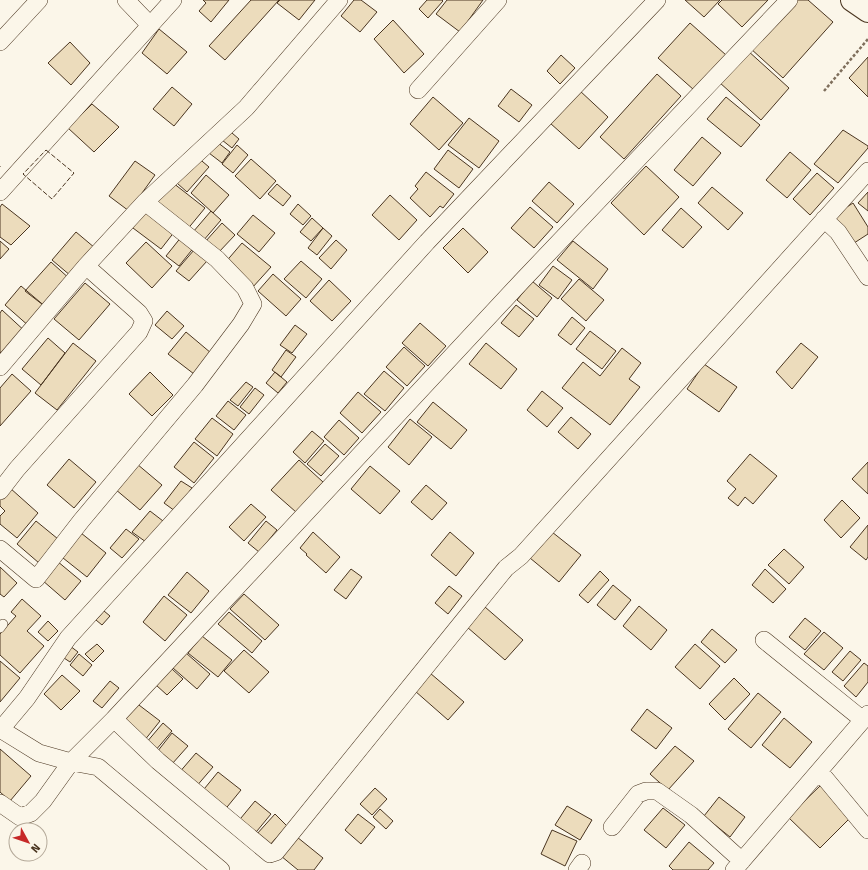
<svg xmlns="http://www.w3.org/2000/svg" width="868" height="870" font-family="'Fira Sans',sans-serif">
	<rect width="100%" height="100%" fill="#fbf6e9"/>
	<path fill="#ecdcbc" stroke="#4a3520" d="M203,0H229L211,22L199,11L206,3Z
		M251,0H279L225,60L209,46Z
		M280,0H315L299,20L277,3Z
		M354,0H361L377,12L360,32L341,16Z
		M427,0H442L443,1L428,18L419,9Z
		M447,0H483L460,32L436,14Z
		M685,0H720L704,17Z
		M722,0H768L742,27L718,4Z
		M794,0H808L833,22L783,78L750,48Z
		M393,20L424,54L404,73L374,39Z
		M690,23L726,55L694,90L658,58Z
		M159,29L187,52L167,74L142,53Z
		M70,42L90,63L71,85L48,63Z
		M747,50L789,88L761,120L719,82Z
		M561,55L575,68L560,84L547,71Z
		M868,57V97L849,78Z
		M657,74L681,96L624,159L600,137Z
		M172,87L192,104L174,126L153,109Z
		M511,89L532,105L519,122L498,106Z
		M579,90L608,117L579,149L550,123Z
		M433,97L463,123L439,150L410,124Z
		M726,97L760,125L741,147L707,119Z
		M92,104L119,127L94,152L68,128Z
		M469,118L499,141L479,168L448,145Z
		M225,127L239,139L232,148L217,136Z
		M843,130L868,146V148L838,183L814,164Z
		M702,137L721,153L693,186L674,170Z
		M217,142L230,152L222,163L209,153Z
		M237,145L248,155L233,173L222,164Z
		M448,150L473,169L459,188L434,169Z
		M190,151L209,167L187,192L168,175Z
		M790,152L811,170L787,198L766,180Z
		M251,159L276,181L260,199L235,176Z
		M135,161L155,175L129,211L109,196Z
		M646,166L679,197L644,235L611,203Z
		M426,172L454,194L443,208L440,206L430,217L410,198L418,189L415,186Z
		M817,173L834,188L810,215L793,199Z
		M206,175L229,195L213,213L191,193Z
		M168,179L205,208L186,231L150,202Z
		M549,182L574,204L557,223L532,201Z
		M277,184L291,196L283,206L268,194Z
		M712,187L743,213L728,230L698,203Z
		M868,192V211L858,203Z
		M390,195L417,220L399,240L372,215Z
		M853,203L868,227V234L851,245L833,216Z
		M2,204L30,226L11,245L0,237V207Z
		M298,204L311,216L303,225L290,214Z
		M143,206L175,231L161,249L129,225Z
		M530,207L553,227L534,248L511,228Z
		M681,208L702,227L683,248L662,230Z
		M211,211L221,220L203,241L193,232Z
		M253,215L275,233L259,252L237,234Z
		M312,218L323,228L311,241L300,232Z
		M222,223L235,235L218,253L205,242Z
		M323,228L332,236L317,255L308,248Z
		M463,228L488,252L468,273L443,248Z
		M76,232L95,248L71,276L52,260Z
		M182,236L195,246L179,266L166,256Z
		M336,240L347,250L331,269L319,258Z
		M0,241L9,249L0,259Z
		M573,241L608,269L593,289L557,260Z
		M146,242L172,266L152,288L126,263Z
		M242,243L271,267L252,288L224,264Z
		M194,250L207,261L189,281L176,271Z
		M301,261L322,279L306,298L284,279Z
		M51,262L71,280L47,308L25,291Z
		M553,266L572,280L558,299L539,285Z
		M273,274L301,299L286,316L258,291Z
		M579,279L604,300L586,321L561,299Z
		M329,280L351,301L332,321L310,301Z
		M532,281L552,298L537,317L517,300Z
		M85,283L110,304L79,340L54,319Z
		M21,286L47,308L30,327L5,305Z
		M516,305L534,319L519,337L501,323Z
		M2,310L28,334L6,357L0,352V313Z
		M167,311L184,326L172,339L155,325Z
		M572,317L585,328L571,345L558,335Z
		M420,323L446,346L428,366L402,343Z
		M295,325L307,334L292,353L280,345Z
		M590,331L616,351L602,369L576,349Z
		M186,332L211,353L194,374L168,354Z
		M48,338L65,353L41,385L22,369Z
		M73,343L96,361L57,410L35,393Z
		M486,343L517,369L501,389L469,364Z
		M801,343L818,357L792,389L776,372Z
		M404,347L425,366L407,386L386,367Z
		M622,348L641,363L629,379L640,387L610,425L562,388L583,362L600,376Z
		M286,350L296,357L281,377L272,370Z
		M704,364L737,387L719,412L687,389Z
		M384,371L404,388L385,411L364,394Z
		M150,372L173,395L152,416L129,394Z
		M275,372L287,382L278,393L266,383Z
		M12,374L31,391L0,426V388Z
		M246,382L253,387L238,406L230,400Z
		M255,388L264,395L249,414L240,407Z
		M542,391L563,408L547,427L527,410Z
		M358,392L381,412L362,433L340,413Z
		M228,401L246,415L234,430L216,416Z
		M433,402L467,430L451,449L417,422Z
		M571,417L591,434L578,449L558,432Z
		M212,418L233,434L217,456L195,439Z
		M410,419L432,437L409,465L388,447Z
		M339,420L359,438L344,455L324,437Z
		M312,431L324,441L305,463L293,452Z
		M194,442L214,458L194,483L174,467Z
		M325,444L339,456L321,476L307,464Z
		M750,454L777,476L753,504L745,497L738,506L728,498L736,489L727,481Z
		M69,459L96,482L74,508L47,485Z
		M299,460L323,482L296,512L271,490Z
		M868,462V494L852,479Z
		M137,464L162,485L140,510L115,489Z
		M370,466L400,491L380,514L351,489Z
		M181,481L192,488L175,511L164,503Z
		M426,485L447,503L432,520L411,502Z
		M10,488L38,513L17,538L0,524V516L5,511L0,506V500Z
		M842,500L860,518L841,538L824,520Z
		M251,504L266,517L244,541L229,527Z
		M150,511L163,521L146,542L132,532Z
		M36,521L58,539L39,563L17,544Z
		M266,521L277,530L259,552L248,543Z
		M868,525V557L866,560L850,547Z
		M126,529L139,539L122,558L110,548Z
		M313,532L340,557L326,573L306,555L307,554L300,548Z
		M450,532L474,553L456,576L431,555Z
		M552,532L581,555L559,582L530,558Z
		M81,533L106,553L87,577L58,554Z
		M784,549L804,567L789,584L768,565Z
		M57,561L81,581L65,600L42,580Z
		M0,567L17,583L4,597L0,594Z
		M351,569L362,577L346,599L334,590Z
		M765,569L786,589L773,603L752,585Z
		M600,571L609,580L588,603L579,595Z
		M187,572L209,591L191,613L168,595Z
		M613,585L631,600L615,620L597,605Z
		M449,586L462,596L448,614L435,603Z
		M244,594L279,625L265,640L230,609Z
		M164,596L187,615L165,641L143,622Z
		M22,599L41,616L27,631L44,646L20,673L0,655V634L16,616L11,612Z
		M639,606L667,630L651,650L623,626Z
		M485,607L523,640L505,660L467,627Z
		M104,611L110,616L102,625L96,620Z
		M229,612L262,641L252,653L218,624Z
		M805,618L821,631L805,650L789,637Z
		M48,621L58,631L48,641L38,632Z
		M712,629L737,650L725,663L701,642Z
		M824,632L843,648L824,670L804,654Z
		M202,636L232,660L218,677L188,653Z
		M66,643L78,652L70,662L58,654Z
		M97,644L104,651L93,662L85,654Z
		M695,644L720,666L700,689L675,667Z
		M244,650L269,672L249,693L224,671Z
		M850,651L861,660L843,681L832,672Z
		M186,653L210,674L197,689L173,668Z
		M79,654L92,665L83,676L70,665Z
		M0,661L20,678L0,702Z
		M864,663L868,666V682L856,697L844,686Z
		M172,669L183,679L167,695L156,685Z
		M430,673L464,702L448,720L415,691Z
		M62,675L80,691L61,710L44,694Z
		M734,678L750,694L725,720L709,704Z
		M110,681L119,688L102,708L93,701Z
		M758,693L781,712L751,748L728,729Z
		M135,702L160,721L144,741L119,721Z
		M647,709L672,728L656,749L631,730Z
		M784,718L812,742L790,768L762,745Z
		M163,723L172,731L155,751L146,743Z
		M172,733L188,746L172,764L157,752Z
		M675,746L694,761L668,790L650,774Z
		M0,749L31,776L10,801L0,792Z
		M196,753L213,767L195,788L178,774Z
		M218,772L241,790L223,812L200,794Z
		M821,785L852,816L820,848L788,817Z
		M375,788L387,799L372,815L360,804Z
		M719,797L745,817L730,837L704,816Z
		M255,801L271,814L252,837L236,824Z
		M567,806L592,820L580,840L555,825Z
		M663,808L685,825L666,848L644,830Z
		M380,809L393,821L386,829L373,817Z
		M275,814L287,826L268,847L256,835Z
		M358,814L375,827L361,844L345,830Z
		M552,830L577,841L565,866L541,854Z
		M297,837L323,858L314,870H298L281,856Z
		M689,842L714,863L708,870H673L669,866Z"/>
	<g fill="none" stroke-linecap="round" stroke-linejoin="round">
		<g stroke="#4a3520" stroke-width="10">
			<path id="lane" d="M0,628L3,624"/>
		</g>
		<g stroke="#4a3520" stroke-width="18">
			<path id="street" d="M126,0L149,24
				M0,42L39,0
				M418,90L498,0
				M0,192L173,0
				M824,219L838,232L868,277
				M0,367L86,266L145,202L246,108L339,0
				M0,491L17,469L139,332L144,321L139,313L86,266
				M0,549L36,579L81,521L195,385L241,324L253,304L245,288L217,259L145,202
				M764,640L863,720
				M114,719L158,761L270,854L276,852L506,568L521,556L868,171
				M0,729L39,753L71,762L98,767L221,870
				M1,729L27,698L68,638L427,242L657,0
				M819,771L868,830
				M0,803L20,817L31,813L43,801L71,762L114,719L521,282L789,0
				M612,827L638,794L646,791H657L691,815L742,861
				M577,870L582,863
				M734,870L868,714"/>
		</g>
		<g stroke="#4a3520" stroke-width="24">
			<path id="secondary" d="M852,0L868,11"/>
		</g>
		<path stroke="#7f6f5c" stroke-width="2.5" stroke-dasharray="3 2" stroke-linecap="butt" d="M824,91L868,39"/>
		<use href="#lane" stroke="#fbf6e9" stroke-width="9"/>
		<use href="#street" stroke="#fbf6e9" stroke-width="17"/>
		<use href="#secondary" stroke="#fbf6e9" stroke-width="22"/>
		<path stroke="#4a3520" stroke-width="1" stroke-dasharray="5 2" stroke-linecap="butt" d="M46,150L74,173L52,199L23,174Z
			M0,166V167"/>
	</g>
	<g transform="translate(28 842) rotate(130)"><circle r="19" fill="#fbf6e9" stroke="#b4a999"/>
	<path d="M0-3L7 15L0 10L-7 15Z" fill="#c62828"/>
	<text y="-6" font-size="11" font-weight="bold" text-anchor="middle" fill="#4a3520">N</text>
	</g>
</svg>
